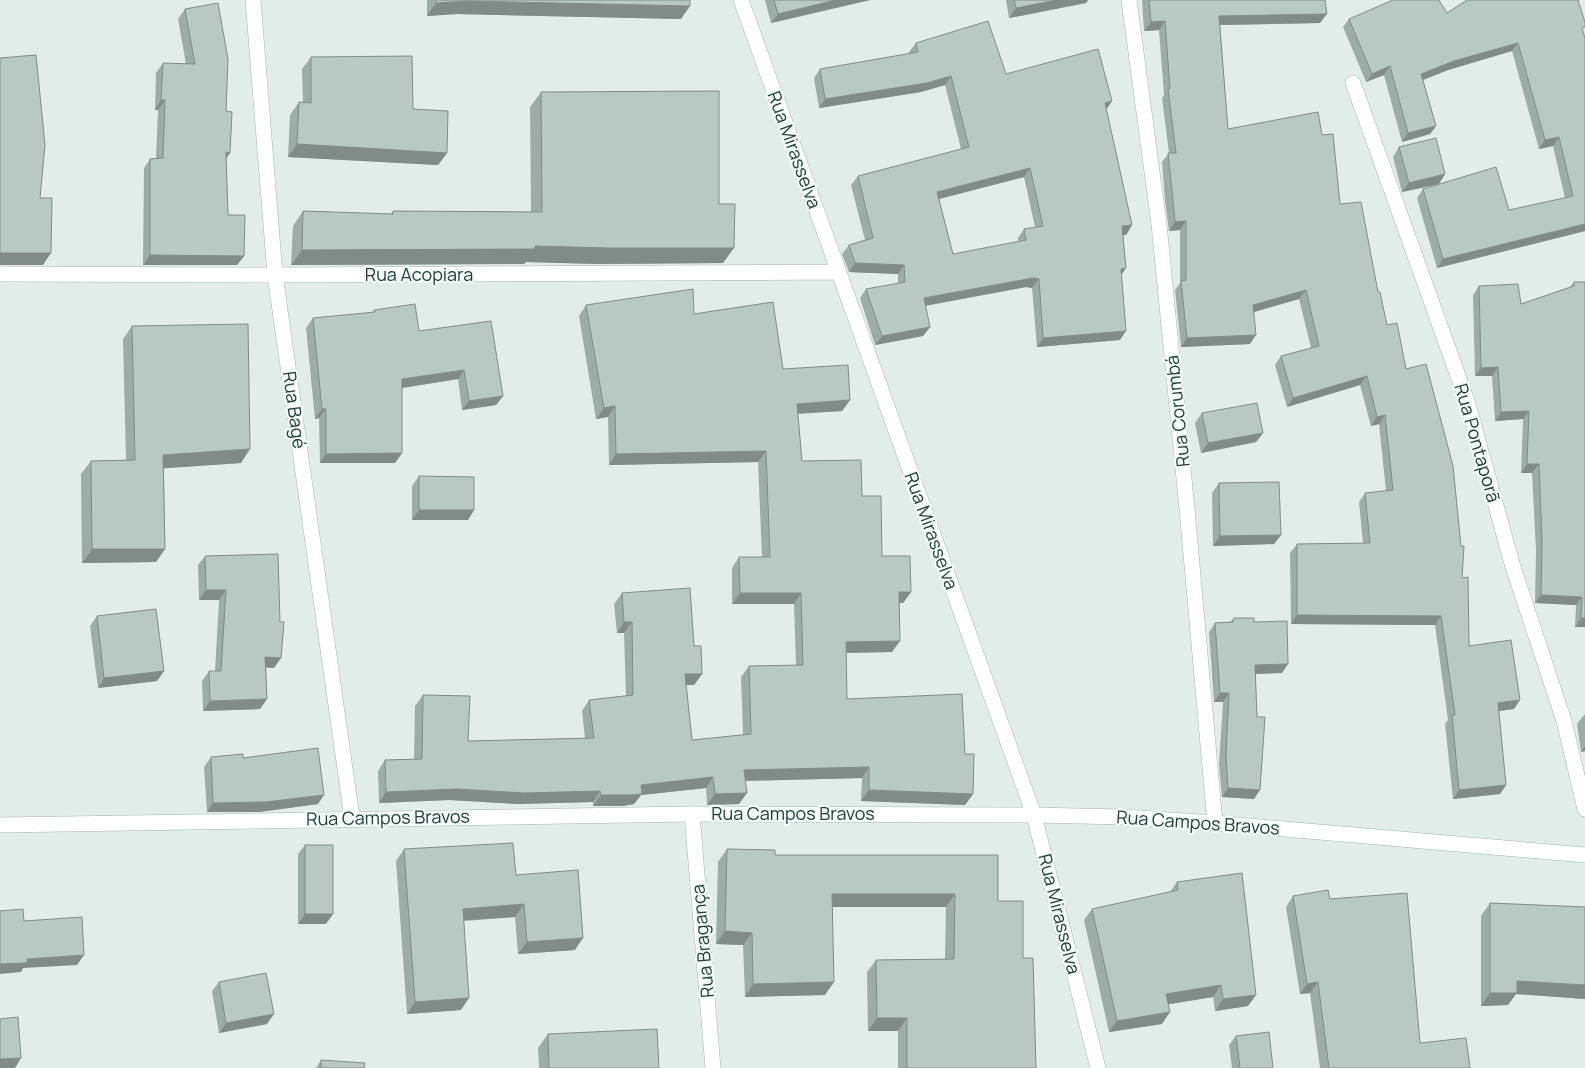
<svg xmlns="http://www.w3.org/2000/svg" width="1585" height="1068" font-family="Manrope,sans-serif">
	<rect width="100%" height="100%" fill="#e2ede9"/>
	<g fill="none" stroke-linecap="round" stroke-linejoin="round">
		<g stroke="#a5b5b1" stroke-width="16">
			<path id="street" d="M253,0L275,275L352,818
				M741,0L1034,815L1098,1068
				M1129,0L1159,224L1187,509L1215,823
				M1353,83L1467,401L1513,567L1564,721L1585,809
				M0,274L275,275L838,272
				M692,814L713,1068"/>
		</g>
		<g stroke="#a0b9b2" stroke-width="16">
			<path id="secondary" d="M0,825L692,814L1034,815L1123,817L1215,823L1585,855"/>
		</g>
		<use href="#street" stroke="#fff" stroke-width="15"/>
		<use href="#secondary" stroke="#fff" stroke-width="15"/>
	</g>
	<path fill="#9eaca7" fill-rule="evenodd" d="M427,0H690L681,19L457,14L427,16Z
		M765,0H870L771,23Z
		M1006,0H1088L1086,3L1009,18Z
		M1142,0H1325L1320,23L1220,25L1228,129L1322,135L1340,204L1378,292L1387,325L1406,369L1462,578L1469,646L1514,709L1499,711L1506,785L1500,794L1453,799L1445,724L1448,720L1435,625L1291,624L1290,553L1297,544L1363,543L1359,502L1365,493L1386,491L1379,424L1371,426L1360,385L1287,407L1275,365L1281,356L1311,348L1299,299L1254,312L1250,344L1181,347L1175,290L1180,283V230L1169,231L1165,201L1162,162L1169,153L1162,98L1164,95L1159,30L1144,31Z
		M185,9L226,111V158L228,215L244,256L237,265H143L144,168L150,159L156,158L158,110H155L156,73L163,63L186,64L178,19Z
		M1349,19L1583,32L1585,231L1437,268L1417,198L1423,189L1509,210L1565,198L1553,146L1539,149L1512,51L1448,70L1423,80L1436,126L1430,134L1402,142L1384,75L1366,82L1343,27Z
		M916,43L1006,74L1112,101L1106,109L1132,225L1126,235H1123L1126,268L1121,275L1120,340L1037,347L1032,288L1026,287L925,306L930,327L923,336L875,345L860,298L866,289L898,284V274L849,272L842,254L849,245L865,240L851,185L858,176L961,149L945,85L921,92L819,108L814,78L820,69L910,54L909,52ZM1024,177L1035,227L1024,229L1018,238V242L953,254L939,199Z
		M311,57L413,109L447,153L438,165L288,157L290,115L299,102L303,103L302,69Z
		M541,92L719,204L723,263L598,264L526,262L524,264L291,265L293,226L303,211L391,214L393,211L531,212L530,107Z
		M1399,147L1439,184L1402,192L1393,157Z
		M1574,282H1585V627H1575L1576,605L1535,603L1536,550L1532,473H1521L1523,419L1495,421L1492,376H1475L1473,295L1479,286L1521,304L1570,287Z
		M586,305L694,314L783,369L850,400L842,411L798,414L802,461L862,496L882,556L911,592L903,603H900L892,652L846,653L847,699L965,754L973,794L965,805L861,801L862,778L745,781L739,804L707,805L706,788L641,795L634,804L623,806H593V802L517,804L449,800L379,803L378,771L385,760L414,759L415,706L423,695L468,741L585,738L582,711L589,700L626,696L624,633H617L614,604L622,593L694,646L702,674L694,685H686L692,740L743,735L741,677L749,666L796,665L794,604H732V568L739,557H762L758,462L609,465L608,417L596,419L579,316Z
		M374,310L419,331L503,396L496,405L462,410L458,379L402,388V453L395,463H320L319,418L315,419L306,328L313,318L372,313Z
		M132,326L241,463L164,468L165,549L156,562L82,563L81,474L91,461L126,460L123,339Z
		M1202,413L1263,433L1256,442L1201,453L1195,423Z
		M419,476L474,510L468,520H412V486Z
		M1219,483L1281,535L1274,544L1213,546L1212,493Z
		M205,556L274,668L266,667L267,699L260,709L203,711L202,681L209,671H215L219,600H199L198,565Z
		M97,616L164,671L157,681L98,688L90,626Z
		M1234,618L1254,622L1282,673L1256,674L1254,799L1222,797L1219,764L1223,702H1214L1209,632L1215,623L1230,622Z
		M1584,715H1585V751L1581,752L1577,724Z
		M211,757L243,758L318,804L259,812H207L204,767Z
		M305,845L326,924H298V854Z
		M404,849L516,875L575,950L518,954L515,917L464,921L461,1010L407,1014L396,861Z
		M727,849L775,855L998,901L1023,958L1036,1068H898V1031H868L867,972L876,960L945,959L946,907H832L825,995L745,997L743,945L716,944L718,862Z
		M1177,882L1248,1006L1215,1011L1213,997L1168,1004L1162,1024L1109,1032L1084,920L1092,909L1170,892Z
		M1293,896L1330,899L1420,1043L1470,1068H1320L1310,993L1300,994L1286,907Z
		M1490,903L1585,907V999L1516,994L1508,1005L1481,1006V916Z
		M219,982L267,1024L219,1033L212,991Z
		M548,1034L659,1068H539L538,1048Z
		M1236,1036L1273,1068H1232L1229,1045Z
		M321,1060L364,1068H316Z"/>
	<path fill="#818c88" d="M836,0H870L771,23L778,14Z
		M1057,0H1088L1086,3L1009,18L1016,8Z
		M466,1L690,6L681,19L457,14L427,16L436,3Z
		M1327,14L1320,23L1213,25L1219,16Z
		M1165,21L1159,30L1144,31L1151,22Z
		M1518,43L1512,51L1448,70L1415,83L1421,74L1454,61Z
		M1390,66L1384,75L1366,82L1372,74Z
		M951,76L945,85L921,92L819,108L825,99Z
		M161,100H165L158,110H155Z
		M1112,101L1106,110L1105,103Z
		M1436,126L1430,134L1402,142L1408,133Z
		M1559,137L1553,146L1539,149L1545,140Z
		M297,144L447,153L438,165L288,157Z
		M226,152L230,153L224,162Z
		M1030,168L1024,177L931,201L937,192Z
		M1445,174L1439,184L1402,192L1409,183Z
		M1186,221L1180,230L1169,231L1175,222Z
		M1585,224V231L1437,268L1443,259Z
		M1132,225L1126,235L1115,236L1122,226Z
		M535,246L734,248L723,263L598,264L526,262L524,264L291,265L302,250Z
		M0,253H51L43,265H0Z
		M150,255L244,256L237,265H143Z
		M855,263L904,265L898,274L849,272Z
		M1126,268L1120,277L1121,269Z
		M1033,278L1039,279L1032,288L1026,287L918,307L924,298Z
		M1306,290L1299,299L1247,314L1253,305Z
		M930,327L923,336L875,345L882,336Z
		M1126,331L1120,340L1037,347L1043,338Z
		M1256,335L1250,344L1181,347L1187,338Z
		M1498,367L1492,376H1475L1481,368Z
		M464,370L458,379L395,389L402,379Z
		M1367,376L1360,385L1287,407L1293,398Z
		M503,396L496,405L462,410L469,401Z
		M850,400L842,411L789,414L797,404Z
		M615,406L608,417L596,419L604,408Z
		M322,409H326L319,418L315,419Z
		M1529,411L1523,419L1495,421L1501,412Z
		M1385,415L1379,424L1371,426L1377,417Z
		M1263,433L1256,442L1201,453L1208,443Z
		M250,449L241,463L154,469L163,455Z
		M766,451L758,462L609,465L616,454Z
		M402,453L395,463H320L326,454Z
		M1527,464H1539L1532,473H1521Z
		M419,510H474L468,520H412Z
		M1281,535L1274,544L1213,546L1220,536Z
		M92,549H165L156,562L82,563Z
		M206,590H226L219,600H199Z
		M899,592H911L903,603H892Z
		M740,593H801L794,604H732Z
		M1541,595L1582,597L1576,605L1535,603Z
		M1297,615L1441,616L1435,625L1291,624Z
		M1581,618H1585V627H1575Z
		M624,622H632L624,633H617Z
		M900,641L892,652L838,653L846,642Z
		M265,657L281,658L274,668L258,667Z
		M1288,664L1282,673L1249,674L1255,665Z
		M164,671L157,681L98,688L104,678Z
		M685,674H702L694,685H677Z
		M1220,693H1229L1223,702H1214Z
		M267,699L260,709L203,711L210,701Z
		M1520,700L1514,709L1491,712L1498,703Z
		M1585,746V751L1581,752Z
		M869,767L862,778L737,781L744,770Z
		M713,777L706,788L641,795L634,804L623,806H593L601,795L641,785Z
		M1506,785L1500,794L1453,799L1459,790Z
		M1228,788L1260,790L1254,799L1222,797Z
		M457,789L600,791L593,802L517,804L449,800L379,803L386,792Z
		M869,790L973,794L965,805L861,801Z
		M747,793L739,804L707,805L715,794Z
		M324,795L318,804L259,812H207L213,803Z
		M832,894H955L946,907H823Z
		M524,904L515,917L455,921L463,909Z
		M305,914H333L326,924H298Z
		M725,931L752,933L743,945L716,944Z
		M583,938L575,950L518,954L527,942Z
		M84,955L77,965L23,968L21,972L0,974V964L27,959Z
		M1517,981L1585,985V999L1516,994L1508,1005L1481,1006L1490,993Z
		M834,982L825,995L745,997L753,984Z
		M1318,982L1310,993L1300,994L1307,984Z
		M1221,985L1213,997L1158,1006L1166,994Z
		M1256,995L1248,1006L1215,1011L1223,999Z
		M469,998L461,1010L407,1014L415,1002Z
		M1170,1012L1162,1024L1109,1032L1117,1021Z
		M274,1014L267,1024L219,1033L226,1023Z
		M877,1018H907L898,1031H868Z
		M21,1058L15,1068H0V1059Z"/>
	<path fill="#b8c8c2" stroke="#818c88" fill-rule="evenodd" d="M436,0H690V6L466,1L436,3Z
		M774,0H836L778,14Z
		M1014,0H1057L1016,8Z
		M1149,0H1325L1327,14L1219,16L1228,129L1318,112L1322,135L1333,134L1340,204L1361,202L1378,292H1380L1387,325L1397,323L1406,369L1426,364L1453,466L1461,546H1464L1462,578L1468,577L1469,646L1511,640L1520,700L1498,703L1506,785L1459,790L1452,715H1455L1441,616L1297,615V544L1370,543L1365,493L1393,490L1385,415L1377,417L1367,376L1293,398L1281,356L1319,346L1306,290L1253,305L1256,335L1187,338L1181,281L1186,280V221L1175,222L1172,191L1168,153H1176L1168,89H1170L1165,21L1151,22Z
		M1393,0H1439L1447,13L1467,0H1578L1585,22V27L1582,28L1585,38V224L1443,259L1423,189L1496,167L1509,210L1573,196L1559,137L1545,140L1518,43L1454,61L1421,74L1436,126L1408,133L1390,66L1372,74L1349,19Z
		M218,3L228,59L226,111L232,112L230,153L226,152L228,215H245L244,256L150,255V159L163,158L165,100H161L163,63L195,64L185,9Z
		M988,21L1006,74L1098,49L1112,101L1105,103L1132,225L1122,226L1126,268L1121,269L1126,331L1043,338L1039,279L1033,278L924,298L930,327L882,336L866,289L905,282L904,265L855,263L849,245L873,238L858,176L969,147L951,76L927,83L825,99L820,69L918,52L916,43ZM1030,168L1043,226L1024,229L1026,240L953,254L937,192Z
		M36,55L45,145L40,198H52L51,253H0V58Z
		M412,56L413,109L448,111L447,153L297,144L299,102L311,103V57Z
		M719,91V204H735L734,248H609L535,246V249L302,250L303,211L393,214V211L542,212L541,92Z
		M1436,138L1445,174L1409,183L1399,147Z
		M1574,282H1585V618H1581L1582,597L1541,595L1542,541L1539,464H1527L1529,411L1501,412L1498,367L1481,368L1479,286L1518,284L1521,304L1574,286Z
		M693,289L694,314L773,302L783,369L848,365L850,400L797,404L802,461L861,460L862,496H881L882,556H910L911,592H899L900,641L846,642L847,699L962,694L965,754H974L973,794L869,790V767L744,770L747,793L715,794L713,777L641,785L642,794L631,795H601L600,791L524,793L457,789L386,792L385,760L422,759L423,695L470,696L468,741L594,738L589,700L633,695L632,622H624L622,593L690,588L694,646H701L702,674H685L692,740L751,734L749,666L803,665L801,593H740L739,557H770L766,451L616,454L615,406L604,408L586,305Z
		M415,304L419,331L491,321L503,396L469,401L464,370L402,379V453L326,454V409H322L313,318L375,312L374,310Z
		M248,324L250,449L163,455L165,549H92L91,461L135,460L132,326Z
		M1257,403L1263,433L1208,443L1202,413Z
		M419,476L474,477V510H419Z
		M1279,482L1281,535L1220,536L1219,483Z
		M278,554L280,622H284L281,658L265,657L267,699L210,701L209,671H221L226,590H206L205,556Z
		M156,609L164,671L104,678L97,616Z
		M1234,618H1254V622L1287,621L1288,664L1255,665L1257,717H1265L1260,790L1228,788L1226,755L1229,693H1220L1215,623L1233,622Z
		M318,748L324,795L266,802L213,803L211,757L243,754V758Z
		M513,843L516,875L578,870L583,938L527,942L524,904L463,909L469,998L415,1002L404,849Z
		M305,845H333V914H305Z
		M727,849L775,850V855H998V901H1023V958H1033L1036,1068H907V1018H877L876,960L954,959L955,894H832L834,982L753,984L752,933L725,931Z
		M1242,873L1256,995L1223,999L1221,985L1166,994L1170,1012L1117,1021L1092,909L1178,890L1177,882Z
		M1328,890L1330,899L1407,893L1420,1043L1466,1038L1470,1068H1329L1318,982L1307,984L1293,896Z
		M1490,903L1585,907V985L1517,981V993H1490Z
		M23,909L24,921L82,917L84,955L27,959V963L0,964V911Z
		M266,973L274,1014L226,1023L219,982Z
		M18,1017L21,1058L0,1059V1019Z
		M657,1029L659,1068H549L548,1034Z
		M1269,1032L1273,1068H1240L1236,1036Z
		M321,1060L365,1063L364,1068H321Z"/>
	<g text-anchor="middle" stroke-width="4.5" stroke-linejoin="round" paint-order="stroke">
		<g font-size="18" fill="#223f39" stroke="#f3f9f7">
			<text transform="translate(794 150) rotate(70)" y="6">Rua Mirasselva</text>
			<text x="419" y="281">Rua Acopiara</text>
			<text transform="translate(294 410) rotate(82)" y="6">Rua Bagé</text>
			<text transform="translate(1178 411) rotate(-96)" y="6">Rua Corumbá</text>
			<text transform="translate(1477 443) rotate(74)" y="6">Rua Pontaporã</text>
			<text transform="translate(931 531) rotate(70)" y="6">Rua Mirasselva</text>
			<text x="793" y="820">Rua Campos Bravos</text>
			<text transform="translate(388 818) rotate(-1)" y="6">Rua Campos Bravos</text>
			<text transform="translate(1198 823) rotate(4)" y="6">Rua Campos Bravos</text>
			<text transform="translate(1059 914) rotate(76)" y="6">Rua Mirasselva</text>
			<text transform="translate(703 941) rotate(-95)" y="6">Rua Bragança</text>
		</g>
	</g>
</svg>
